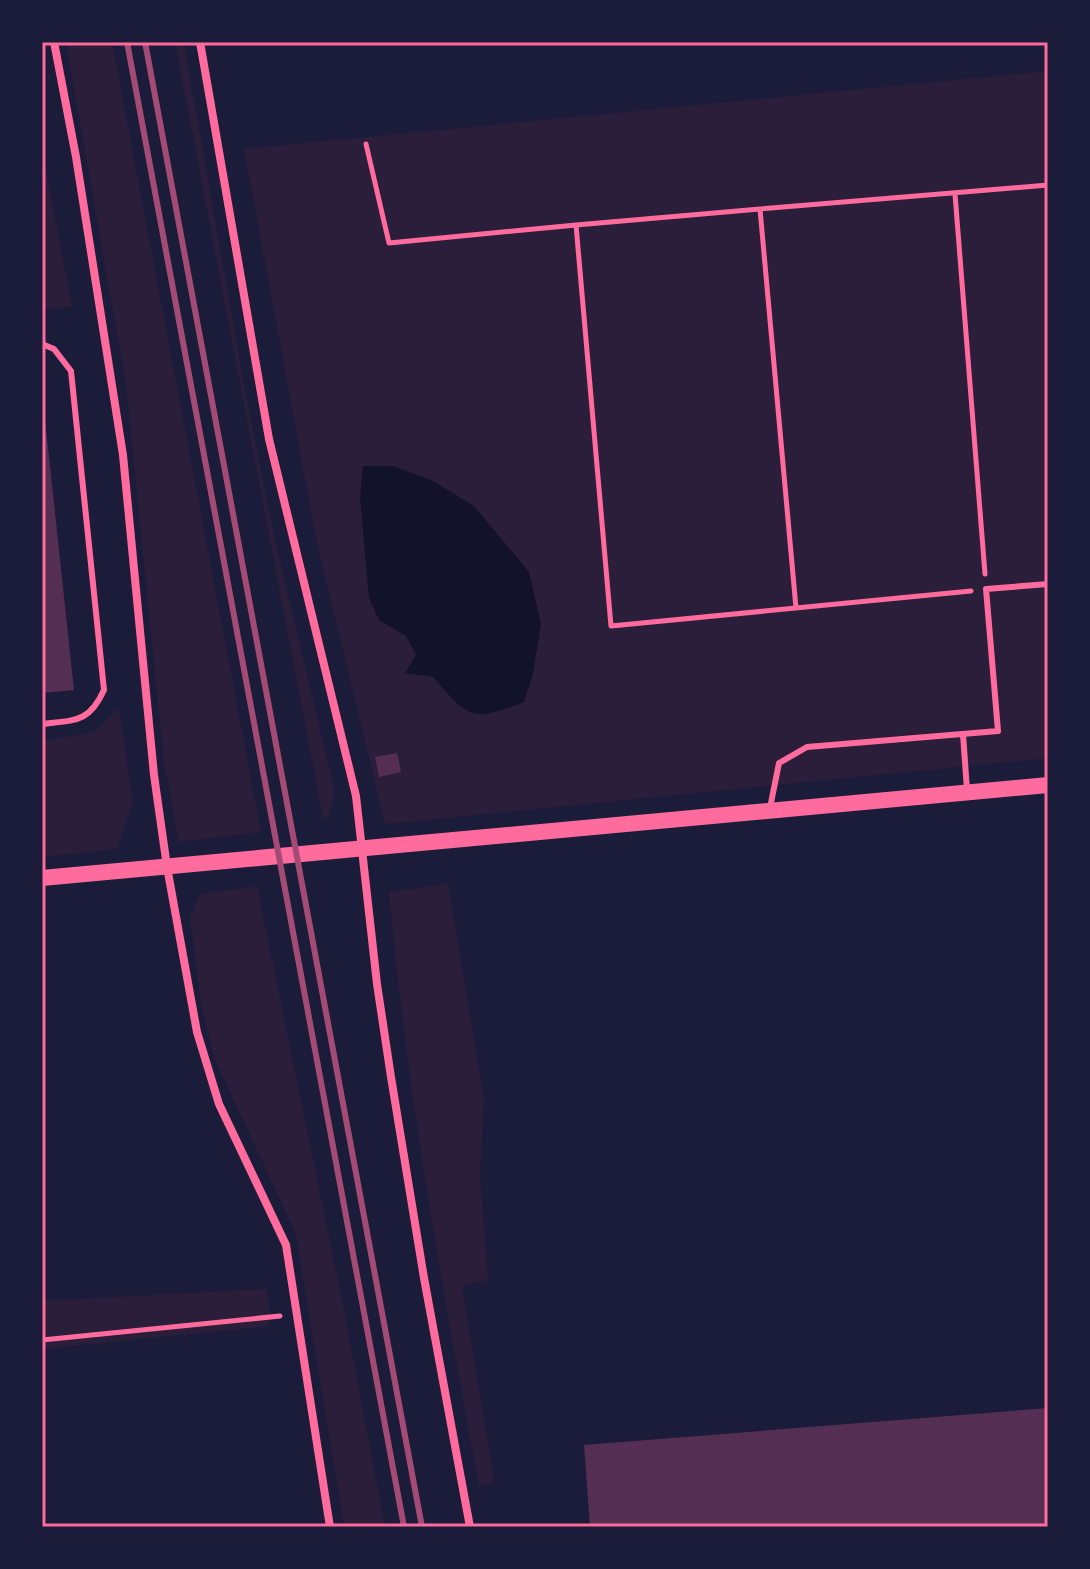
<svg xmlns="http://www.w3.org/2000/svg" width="1090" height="1569" font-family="'PT Sans',sans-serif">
	<rect width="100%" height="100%" fill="#1b1b3a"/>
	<path fill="#2a1e3b" d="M66,42H112L261,832L179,842L164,763L126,385Z
		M175,42H184L246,396L274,535L335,793L327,819L323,818Z
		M1048,71V758L385,824L317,543L244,149Z
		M42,149L72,307L42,308Z
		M119,708L133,802L117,849L42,857V741L95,732Z
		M448,884L484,1098L480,1178L488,1280L462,1286L494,1482L479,1486C442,1288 407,1092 389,892Z
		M257,886L344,1310L385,1527H344L296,1234L215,1060L201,1004L190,917L200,894Z
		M267,1289L270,1326L42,1349V1301Z"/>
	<path fill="#12122b" d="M363,466H393L433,481L474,506L529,572L541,624L533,674L524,702C471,723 469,718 433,677L405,673L416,655L406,636L379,620L369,598L360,497Z"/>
	<path fill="#542f53" d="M42,410H44L74,690L42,693Z
		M397,753L401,772L379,777L375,757Z
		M1048,1408V1527H590L584,1445Z"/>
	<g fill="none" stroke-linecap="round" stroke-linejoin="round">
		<path stroke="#ff6b9d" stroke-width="5" d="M366,144L389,243L576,225L611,626L971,591
			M955,194L985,574
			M760,209L1048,185
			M576,225L760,209L796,608
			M42,1340L280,1316"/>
		<path stroke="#ff6b9d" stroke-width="6" d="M42,344L54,349L71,371L104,690C89,723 75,720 42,724
			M963,734L967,790
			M770,808L779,763L807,747L998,731L986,589L1048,584"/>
		<path stroke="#ff6b9d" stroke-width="8" d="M54,42L76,157L123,455L154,775L167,867L197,1032L219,1104L286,1245L330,1527
			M200,42L269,439L356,796L377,984L391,1077L424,1278L470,1527"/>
		<path stroke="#ff6b9d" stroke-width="16" d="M42,878L1048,785"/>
		<path stroke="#a44b75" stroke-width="6" d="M127,42L404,1527
			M145,42L422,1527"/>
	</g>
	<rect width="1090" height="1569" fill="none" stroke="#1b1b3a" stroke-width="88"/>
	<rect x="44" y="44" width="1002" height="1481" fill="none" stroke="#ff6b9d" stroke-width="3"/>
</svg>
